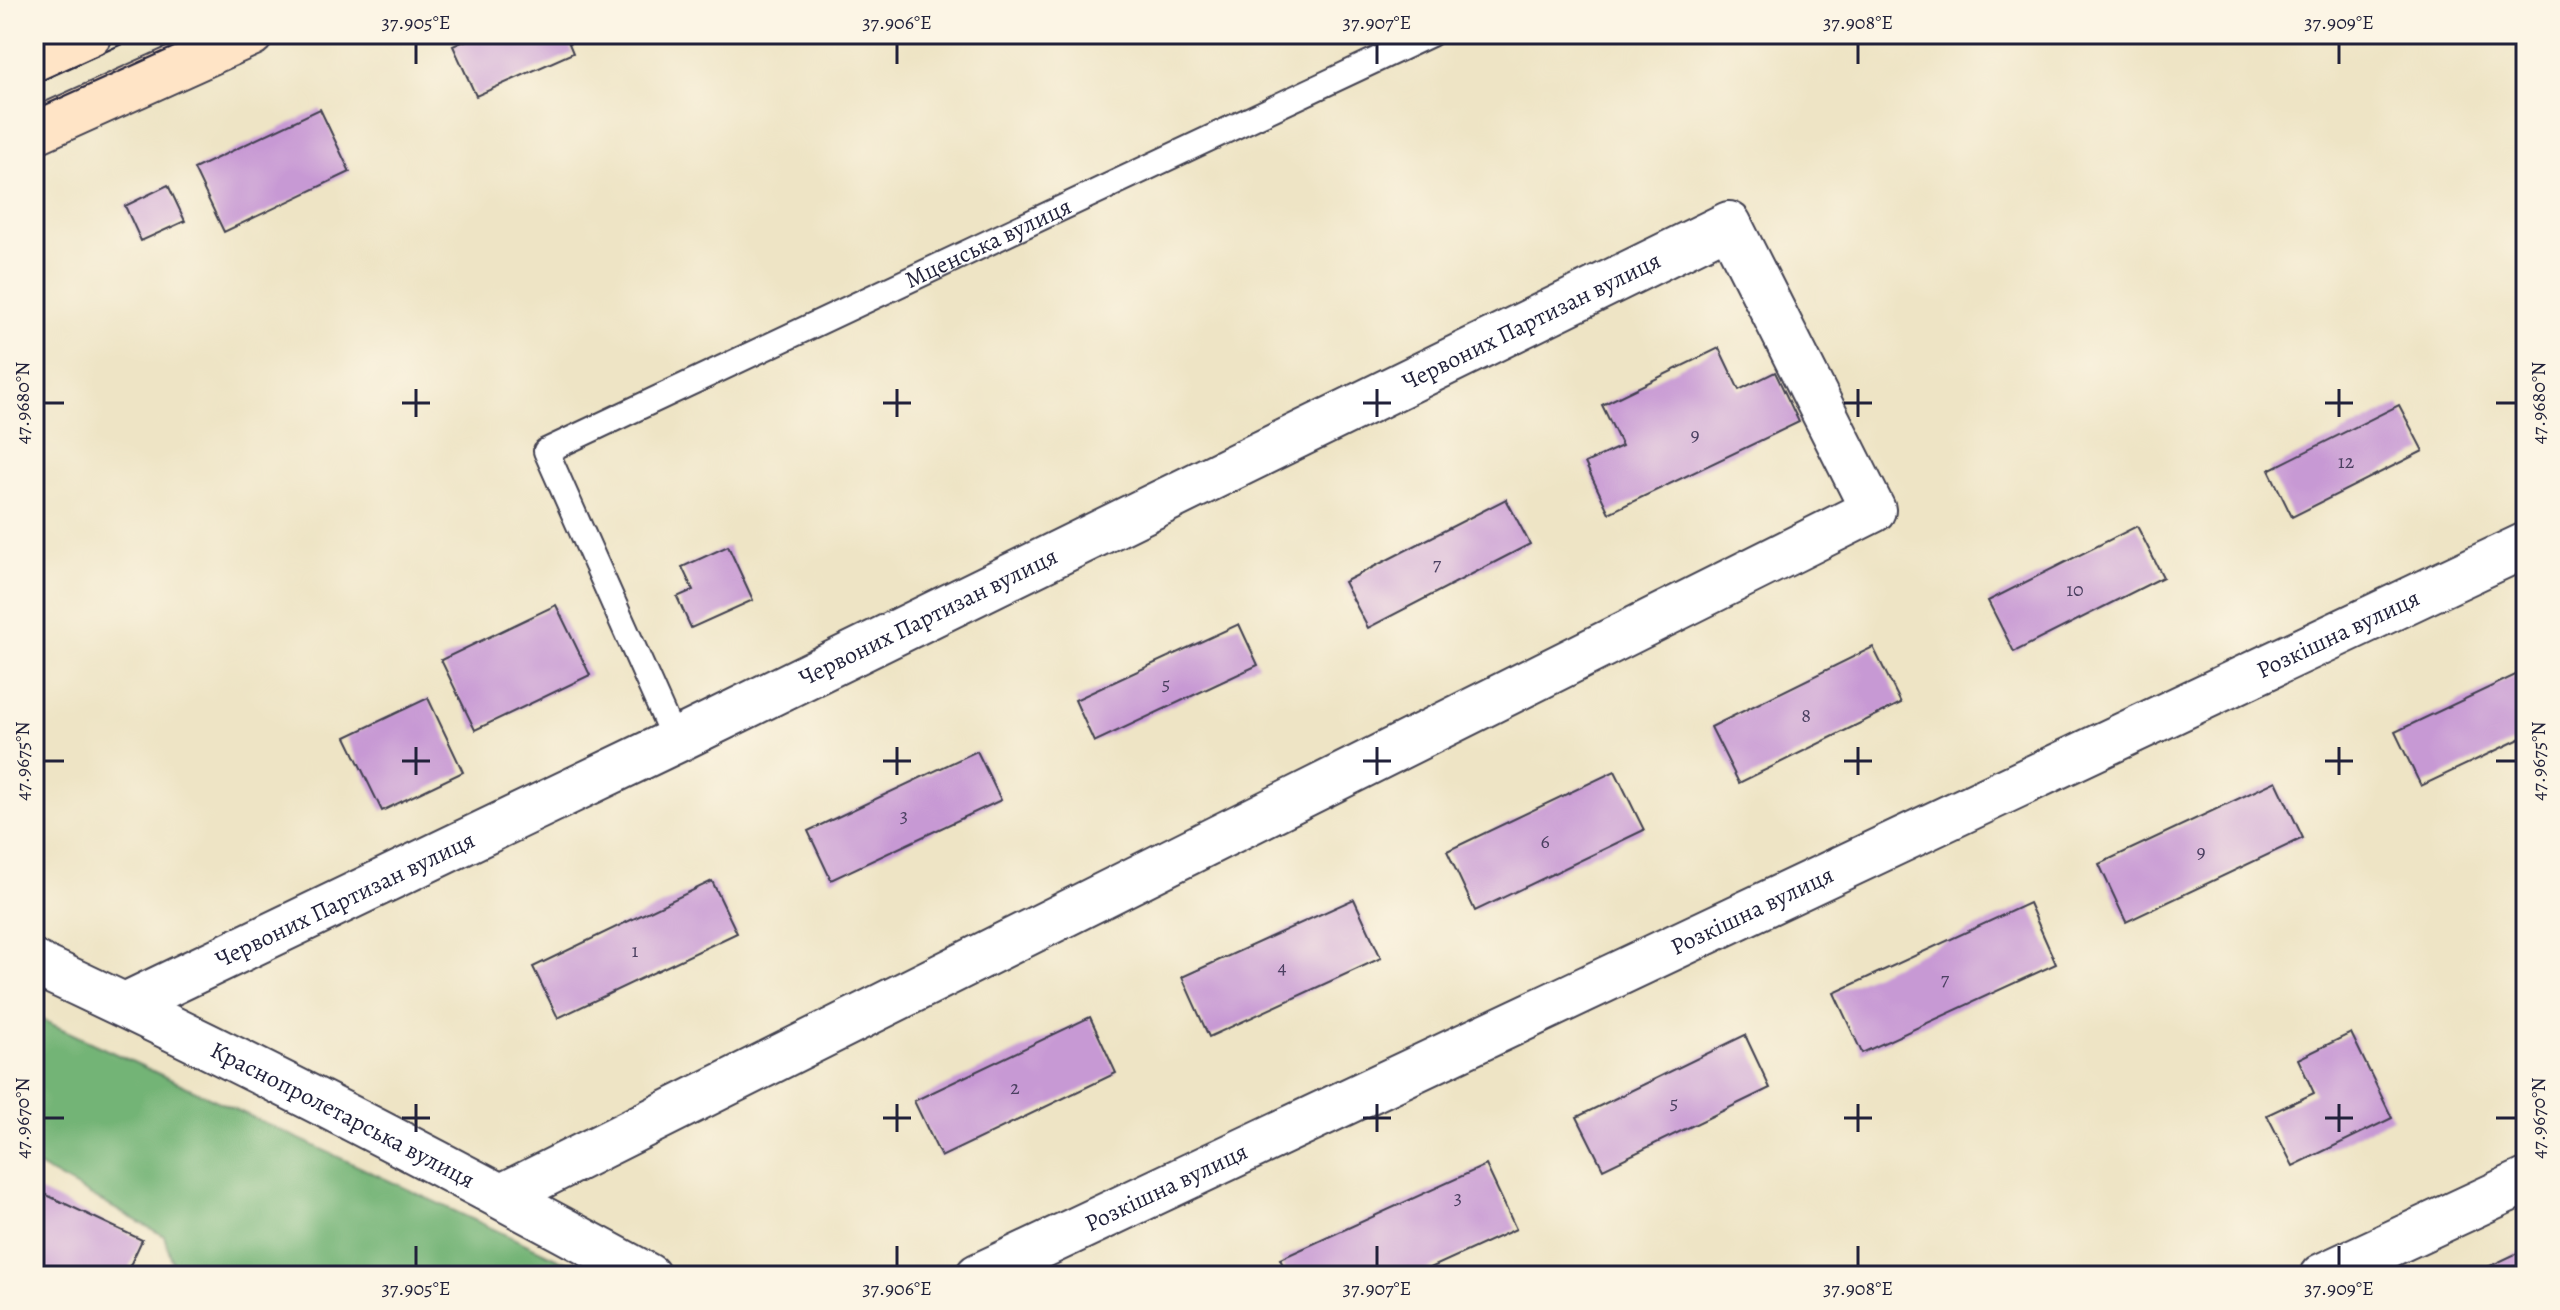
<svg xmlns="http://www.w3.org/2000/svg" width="2560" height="1310" font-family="Alegreya,serif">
	<rect width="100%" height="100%" fill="#fcf5e5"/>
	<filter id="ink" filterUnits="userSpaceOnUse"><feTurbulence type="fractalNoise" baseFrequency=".0125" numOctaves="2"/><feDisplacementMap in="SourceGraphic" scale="16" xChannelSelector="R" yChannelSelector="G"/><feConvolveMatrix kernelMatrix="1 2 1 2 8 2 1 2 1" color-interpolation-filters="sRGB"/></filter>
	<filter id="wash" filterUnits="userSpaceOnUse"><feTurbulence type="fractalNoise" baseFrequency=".006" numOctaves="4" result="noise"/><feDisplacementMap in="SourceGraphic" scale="32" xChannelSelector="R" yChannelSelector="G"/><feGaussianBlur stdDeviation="1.8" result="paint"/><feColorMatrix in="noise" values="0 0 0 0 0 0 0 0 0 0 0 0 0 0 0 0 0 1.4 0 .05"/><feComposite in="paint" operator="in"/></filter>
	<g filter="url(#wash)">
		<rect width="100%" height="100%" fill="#eee4c5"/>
		<path fill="#73b476" stroke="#4a6b58" stroke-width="2" d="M34,1016L595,1276H177L164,1236L34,1164Z"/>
		<g id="blocks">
			<path fill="#c799d4" d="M479,34H565L573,53L476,96L453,46Z
				M320,109L350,172L224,232L194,169Z
				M168,185L185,221L141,241L125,206Z
				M1719,348L1739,390L1775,372L1799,422L1609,513L1585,463L1622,446L1602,405Z
				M2399,405L2423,451L2292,517L2269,470Z
				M1506,499L1530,544L1368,628L1344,582Z
				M2137,526L2163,577L2014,652L1988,601Z
				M728,546L753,600L691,628L677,597L693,590L682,567Z
				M556,605L590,675L475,730L441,660Z
				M1239,624L1258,665L1094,742L1075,700Z
				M1873,647L1901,703L1739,783L1711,727Z
				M2526,670V736L2421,786L2395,732Z
				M428,698L463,772L382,811L346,737Z
				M977,751L1001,800L831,880L808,831Z
				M1615,771L1644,830L1475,911L1447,851Z
				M2276,781L2303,838L2126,922L2099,864Z
				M712,881L737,933L558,1018L533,967Z
				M1354,899L1381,958L1209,1037L1182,977Z
				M2029,903L2056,964L1862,1053L1834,993Z
				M1090,1017L1116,1073L941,1157L914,1101Z
				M2351,1033L2392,1118L2293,1166L2267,1115L2314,1093L2298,1059Z
				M1745,1035L1770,1088L1603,1169L1577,1117Z
				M1486,1165L1516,1229L1413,1276H1288L1280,1259Z
				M34,1189L142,1240L125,1276H34Z
				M2526,1249V1276H2469Z"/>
		</g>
	</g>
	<g filter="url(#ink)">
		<use href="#blocks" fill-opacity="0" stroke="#413f50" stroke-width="2"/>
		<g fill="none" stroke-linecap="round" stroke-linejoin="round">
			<g stroke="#413f50" stroke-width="28">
				<g id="lane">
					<path id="s1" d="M675,741L546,451L1431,34"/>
				</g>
			</g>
			<g stroke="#413f50" stroke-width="48">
				<g id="street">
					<path id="s2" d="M34,963C242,1059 447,1166 648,1276"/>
					<path id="s3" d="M125,1005L675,741L1729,224L1873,510L502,1196"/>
					<path id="s4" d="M978,1276L2526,545"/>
					<path d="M2322,1276L2526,1181"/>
				</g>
			</g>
			<g stroke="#413f50" stroke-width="48">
				<path id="secondary" d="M34,59L89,34
					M34,132L251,34"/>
			</g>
			<use href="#lane" stroke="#fff" stroke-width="24"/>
			<use href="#street" stroke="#fff" stroke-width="44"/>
			<use href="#secondary" stroke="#ffe4c6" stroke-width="44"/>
			<path stroke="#22223b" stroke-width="2" d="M34,84L144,34
				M34,110L203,34"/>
		</g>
	</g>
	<path fill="none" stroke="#22223b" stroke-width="3" d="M416,44V64M897,44V64M1377,44V64M1858,44V64M2339,44V64M416,389V417M897,389V417M1377,389V417M1858,389V417M2339,389V417M44,403H64M402,403H430M883,403H911M1363,403H1391M1844,403H1872M2325,403H2353M2496,403H2516M416,747V775M897,747V775M1377,747V775M1858,747V775M2339,747V775M44,761H64M402,761H430M883,761H911M1363,761H1391M1844,761H1872M2325,761H2353M2496,761H2516M416,1104V1132M897,1104V1132M1377,1104V1132M1858,1104V1132M2339,1104V1132M44,1118H64M402,1118H430M883,1118H911M1363,1118H1391M1844,1118H1872M2325,1118H2353M2496,1118H2516M416,1246V1266M897,1246V1266M1377,1246V1266M1858,1246V1266M2339,1246V1266"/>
	<g text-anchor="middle" stroke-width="6" stroke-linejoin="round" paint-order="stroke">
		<g font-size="20" fill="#4b4061">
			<text x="1695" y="441">9</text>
			<text x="2346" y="468">12</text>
			<text x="1437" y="570">7</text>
			<text x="2075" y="596">10</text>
			<text x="1166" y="690">5</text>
			<text x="1806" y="722">8</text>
			<text x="904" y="822">3</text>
			<text x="1545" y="848">6</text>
			<text x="2201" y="858">9</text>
			<text x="635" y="957">1</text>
			<text x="1282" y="974">4</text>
			<text x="1945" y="985">7</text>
			<text x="1015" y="1094">2</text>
			<text x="1674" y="1109">5</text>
			<text x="1458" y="1204">3</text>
		</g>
		<g font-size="24" fill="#22223b" stroke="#fcf5e5">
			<text dy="8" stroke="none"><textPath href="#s1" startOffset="806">Мценська вулиця</textPath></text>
			<text dy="8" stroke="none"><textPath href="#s3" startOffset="1564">Червоних Партизан вулиця</textPath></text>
			<text dy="8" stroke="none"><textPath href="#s3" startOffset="892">Червоних Партизан вулиця</textPath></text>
			<text dy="8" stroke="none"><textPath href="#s4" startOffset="1504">Розкішна вулиця</textPath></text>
			<text dy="8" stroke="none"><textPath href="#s3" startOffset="244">Червоних Партизан вулиця</textPath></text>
			<text dy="8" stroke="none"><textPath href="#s4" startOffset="856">Розкішна вулиця</textPath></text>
			<text dy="8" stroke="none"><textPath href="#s2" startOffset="344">Краснопролетарська вулиця</textPath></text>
			<text dy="8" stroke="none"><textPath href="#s4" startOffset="208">Розкішна вулиця</textPath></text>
		</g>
	</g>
	<rect width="2560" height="1310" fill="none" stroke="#fcf5e5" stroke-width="88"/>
	<rect x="44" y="44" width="2472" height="1222" fill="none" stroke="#22223b" stroke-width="3"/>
	<g font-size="20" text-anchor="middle" fill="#22223b">
		<text x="416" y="29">37.905°E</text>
		<text x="897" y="29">37.906°E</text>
		<text x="1377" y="29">37.907°E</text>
		<text x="1858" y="29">37.908°E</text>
		<text x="2339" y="29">37.909°E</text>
		<text transform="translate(22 403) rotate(-90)" y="7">47.9680°N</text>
		<text transform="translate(2538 403) rotate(-90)" y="7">47.9680°N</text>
		<text transform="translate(22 761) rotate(-90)" y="7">47.9675°N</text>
		<text transform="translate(2538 761) rotate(-90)" y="7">47.9675°N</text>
		<text transform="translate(22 1118) rotate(-90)" y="7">47.9670°N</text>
		<text transform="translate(2538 1118) rotate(-90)" y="7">47.9670°N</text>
		<text x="416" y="1295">37.905°E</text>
		<text x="897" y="1295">37.906°E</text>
		<text x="1377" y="1295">37.907°E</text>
		<text x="1858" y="1295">37.908°E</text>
		<text x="2339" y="1295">37.909°E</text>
	</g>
</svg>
